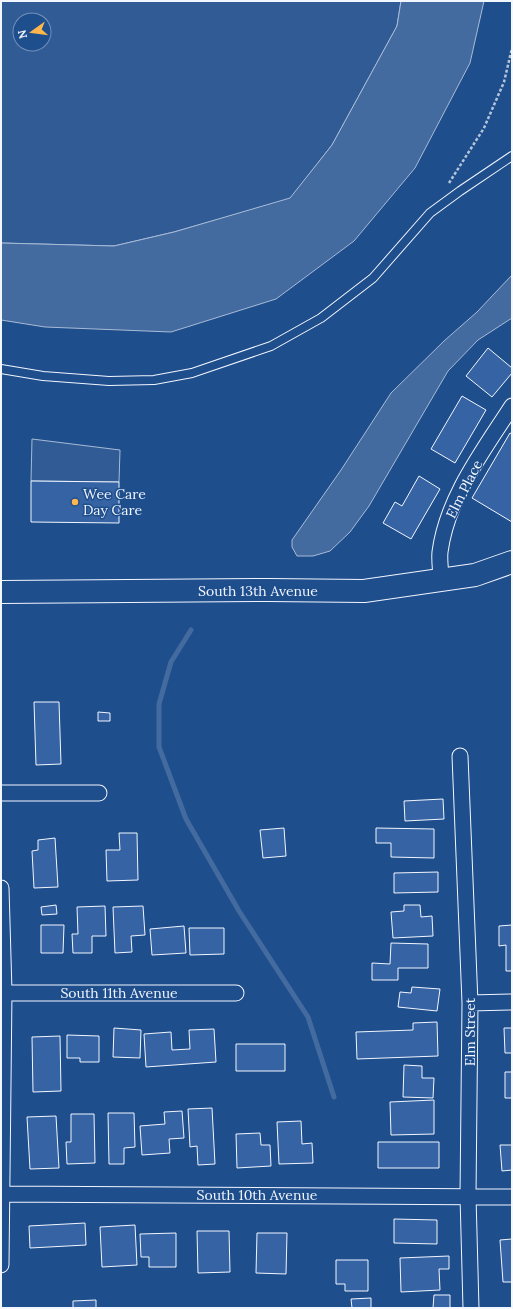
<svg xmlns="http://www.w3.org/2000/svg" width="513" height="1309" font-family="Lora,serif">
	<rect width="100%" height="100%" fill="#1f4e8c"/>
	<path fill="#305b95" stroke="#a8bbd7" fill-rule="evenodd" d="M1,1H401L397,26L332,145L290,199L174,232L114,246L1,243ZM20,20H44V44H20Z
		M32,439L120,450L119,482L31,481Z"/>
	<path fill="#446ba0" stroke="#a8bbd7" d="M401,1H484L470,63L415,168L354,241L276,299L171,332L45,327L1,320V243L114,246L174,232L290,198L332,145L397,26Z
		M512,275V318L478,340L448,371L369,506L350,532L330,551L313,556H297L292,547V540L341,470L391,393L444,341L477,312Z"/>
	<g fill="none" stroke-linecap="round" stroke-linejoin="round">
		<path stroke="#446ba0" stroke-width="5" d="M191,630L171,662L159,704V747L186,819L239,911L308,1017L334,1097"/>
	</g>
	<path fill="#3563a3" stroke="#f2f6ff" d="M488,348L512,368V373L492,397L466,376Z
		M462,396L486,410L455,463L431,449Z
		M510,433L512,434V522L472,498Z
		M419,476L440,489L411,539L383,523L395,502L402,506Z
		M31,481L119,482V523L31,522Z
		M34,702H59L61,764L36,765Z
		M98,712L110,713V721H98Z
		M443,799L444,819L405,821L404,801Z
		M284,828L286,856L263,858L260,830Z
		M376,828L434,829V858L391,857V843H376Z
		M119,833H137L138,880L107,881L106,850H120Z
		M55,838L58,887L34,888L32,851L38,850V840Z
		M438,872V892L394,893V873Z
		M56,905L57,914L42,915L41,907Z
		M404,905H420L421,917L432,916L433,936L393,938L391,912L404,911Z
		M105,906L106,936H92V953H73L72,934H78L77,907Z
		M143,906L145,935L131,936L132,952L115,953L113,907Z
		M41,925H64L63,953H41Z
		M512,925V971H506V945L499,946V926Z
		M184,926L186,953L152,955L150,929Z
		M189,928H224V954L190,955Z
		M391,943L428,944V968H398V980H372V963L390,964Z
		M412,987L440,989L437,1011L398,1007L400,992L411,993Z
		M437,1022L438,1056L357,1059L356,1032L413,1030V1023Z
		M114,1028L141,1030L140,1058L113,1057Z
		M504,1028H512V1053H505Z
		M214,1029L216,1062L146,1067L144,1034L171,1032L172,1050L190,1049L189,1030Z
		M67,1035L99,1036V1062H80V1058H67Z
		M60,1036L61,1091L33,1092L32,1037Z
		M236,1044H285V1071H236Z
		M404,1065L422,1066V1078H434L433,1098L403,1097Z
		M505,1072H512V1098H505Z
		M434,1100V1134L391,1135L390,1102Z
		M212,1108L215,1164L198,1165L197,1146L190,1147L188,1109Z
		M182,1111L184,1138L169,1139L170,1153L142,1155L140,1126L165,1124L164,1112Z
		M108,1113H134L135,1147L124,1148V1164H109Z
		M71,1114H94L95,1163L67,1164L66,1142H71Z
		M56,1116L59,1168L30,1169L27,1117Z
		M301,1121L302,1144L312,1143L313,1163L279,1164L277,1122Z
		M260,1133L261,1145H270L271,1166L237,1168L236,1134Z
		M378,1142H439V1168H378Z
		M500,1145H512V1170L502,1171Z
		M394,1219L437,1220V1244L394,1243Z
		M85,1223L86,1245L30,1248L29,1226Z
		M135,1225L137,1265L102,1267L100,1227Z
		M197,1231H229L230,1272L198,1273Z
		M176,1233V1267H149V1257H141L140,1234Z
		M257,1233H287L286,1274L256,1273Z
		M512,1239V1282H503L500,1240Z
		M449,1256V1269H439L440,1290L401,1292L400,1258Z
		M336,1260H368V1291H345V1284H336Z
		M434,1295H450V1308H433Z
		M371,1298V1308H352L351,1299Z
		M96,1300V1308H73V1301Z"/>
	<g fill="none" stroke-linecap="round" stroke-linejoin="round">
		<g stroke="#f2f6ff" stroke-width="10">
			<path id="service" d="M1,369L43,376L109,381L154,380L192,373L271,346L321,318L373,278L430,213L460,191L512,156"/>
		</g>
		<g stroke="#f2f6ff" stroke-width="17">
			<path id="minor" d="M441,580C441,571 439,561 440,552C447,498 483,451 512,406
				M460,756L470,1003L468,1196L471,1308
				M1,793H99
				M1,888L4,992L1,1265
				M1,993H236
				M470,1003L512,1002
				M3,1194L512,1197"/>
		</g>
		<g stroke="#f2f6ff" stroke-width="24">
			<path id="secondary" d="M1,592L268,590L364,591L475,575L512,562"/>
		</g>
		<path stroke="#b3c4dc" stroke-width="2.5" stroke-dasharray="3 2" stroke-linecap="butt" d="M449,183L484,128L504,82L512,48"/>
		<use href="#service" stroke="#1f4e8c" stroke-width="8"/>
		<use href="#minor" stroke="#1f4e8c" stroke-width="15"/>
		<use href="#secondary" stroke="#1f4e8c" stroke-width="22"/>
	</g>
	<circle fill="#ffb74d" stroke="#1f4e8c" stroke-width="1.5" cx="75" cy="502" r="4"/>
	<g text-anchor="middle" stroke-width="3" stroke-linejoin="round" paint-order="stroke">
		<g font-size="14" fill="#f2f6ff" stroke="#1f4e8c">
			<text transform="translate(464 489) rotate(-63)" y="5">Elm Place</text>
			<text x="258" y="596">South 13th Avenue</text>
			<text x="119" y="998">South 11th Avenue</text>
			<text transform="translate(470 1032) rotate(-90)" y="5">Elm Street</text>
			<text x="257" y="1200">South 10th Avenue</text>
		</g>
		<g font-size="14" fill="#f2f6ff" stroke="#1f4e8c" text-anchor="start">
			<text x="83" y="499">Wee Care<tspan x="83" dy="16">Day Care</tspan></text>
		</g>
	</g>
	<rect width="513" height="1309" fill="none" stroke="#f2f6ff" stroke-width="4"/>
	<g transform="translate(32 32) rotate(256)"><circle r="19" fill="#1f4e8c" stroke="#7391ba"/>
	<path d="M0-3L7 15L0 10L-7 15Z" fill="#ffb74d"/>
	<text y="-6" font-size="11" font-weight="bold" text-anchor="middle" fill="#f2f6ff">N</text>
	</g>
</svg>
